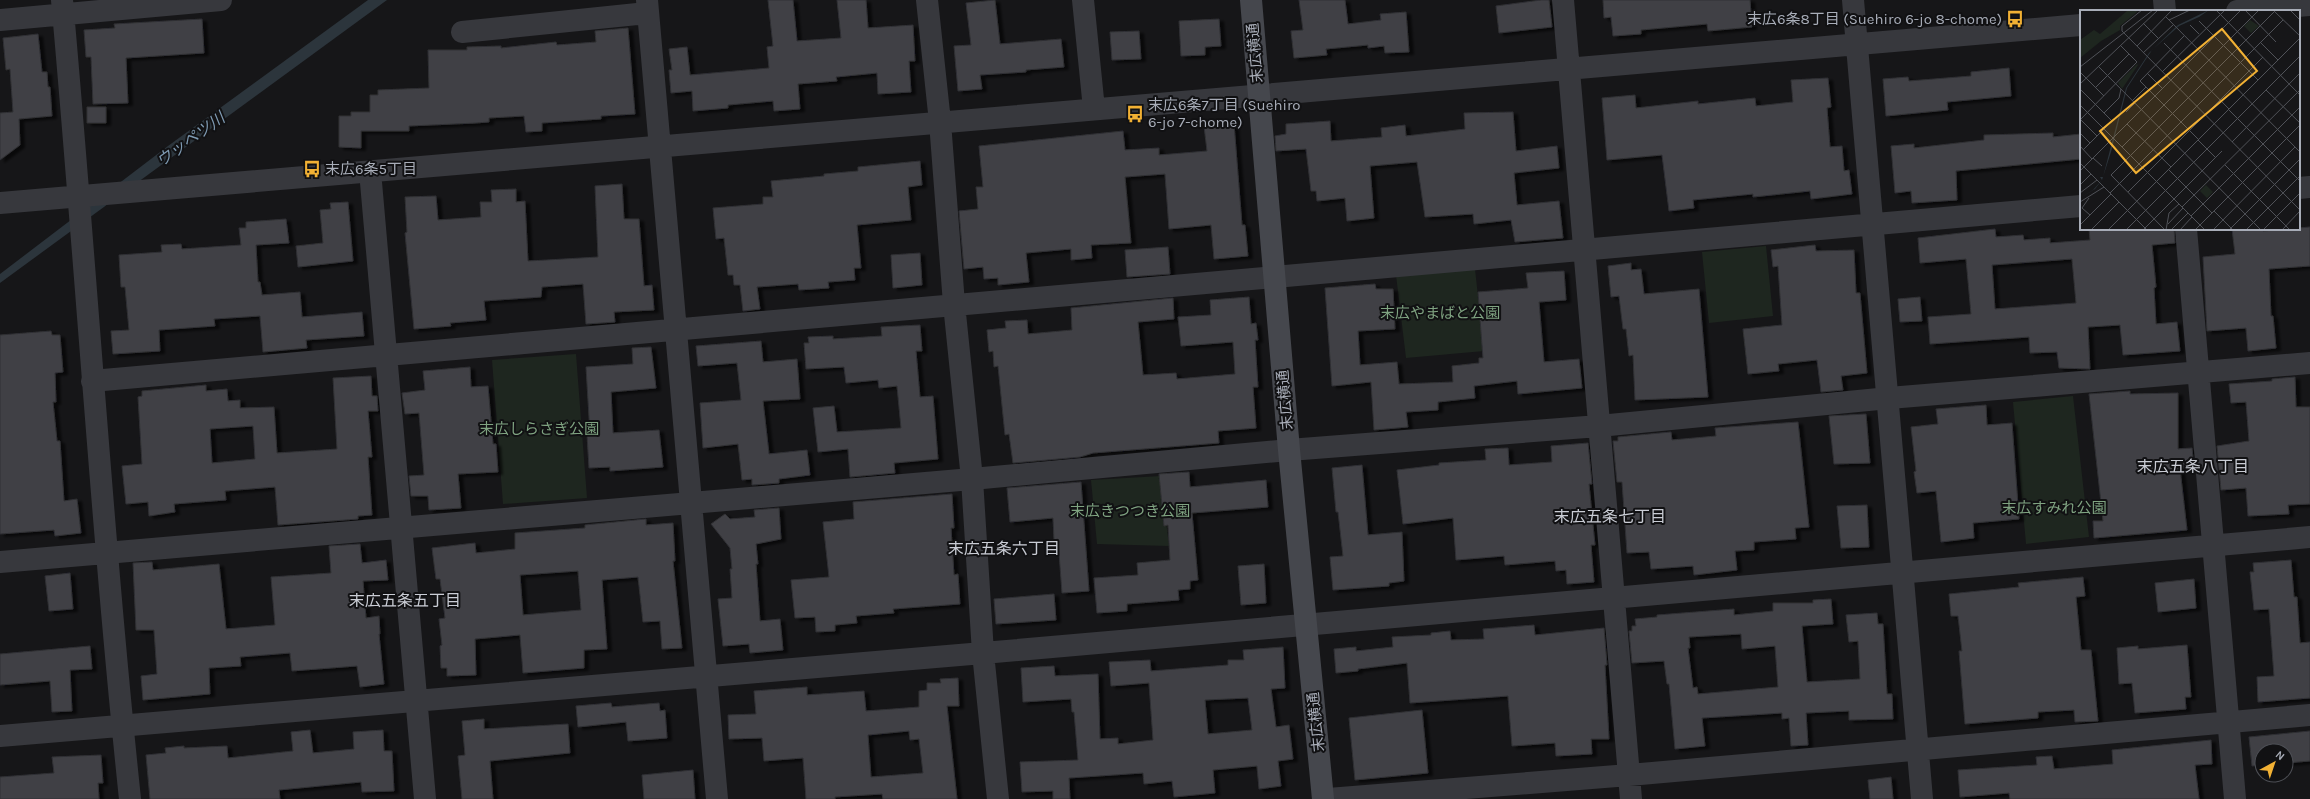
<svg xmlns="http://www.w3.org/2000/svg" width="2310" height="799" font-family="Karla,'Noto Sans JP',sans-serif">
	<defs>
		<filter id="shadow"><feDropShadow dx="4.5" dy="2.5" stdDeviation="1" flood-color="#0009"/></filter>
	</defs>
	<rect width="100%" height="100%" fill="#161618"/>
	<path fill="#1e261f" d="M1766,246L1773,316L1709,323L1702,252Z
		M1475,269L1484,351L1406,358L1396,275Z
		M576,354L587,498L503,504L492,360Z
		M2073,396L2089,537L2026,544L2013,402Z
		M1161,476L1169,546L1097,544L1091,480Z"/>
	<path fill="#2c353c" d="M368,0H387L0,283V274L168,146Z"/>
	<path fill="#404145" stroke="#303034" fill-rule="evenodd" filter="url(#shadow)" d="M768,0H793L797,41L841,38L837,0H866L868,28L913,25L915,61H909L911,92L878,94L877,73L836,77L837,81L798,84L800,109L774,111L773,101L728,105V108L693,111L692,91L671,93L669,70H672L669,49L687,47L690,75L769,68L767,47L773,46Z
		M995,0L1000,44L1061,39L1064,67L1026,70V72L980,75L982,89L958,91L954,46L971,45L966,3Z
		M1299,0H1345L1348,24L1381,20L1380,14L1406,12L1409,52L1385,53L1384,46L1368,48V45L1326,49L1327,55L1294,58L1291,31L1303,30Z
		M1541,0H1549L1552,27L1499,33L1496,6Z
		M1603,0H1750L1752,27L1708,31L1707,24L1641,30V34L1613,36L1611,17L1604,18Z
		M202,19L204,53L126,58L128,103L93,104L91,57H86L84,30L115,28L114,24Z
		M1219,19L1221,46L1205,47V55L1181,56L1179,21Z
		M628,28L635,114L601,116V119L542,123V131L526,132L524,116L489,118V122L476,123L409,126V131H361V148L339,147V116H351V112H370V95H378V90L429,88L428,50H467V47L501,46V48L556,42L557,45L596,42L595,31Z
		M1139,31L1141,59L1112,60L1110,32Z
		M38,34L42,72H47L48,87H50L52,116L19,119L20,145L0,160V113L13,112L10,69L6,70L3,38Z
		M2009,68L2011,96L1947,102L1948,110L1886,116L1883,79L1908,77L1909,81L1971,76V72Z
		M1828,78L1831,107L1827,108L1830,147L1842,146L1844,171L1849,170L1852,194L1811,199L1810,191L1753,197V194L1693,200L1694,208L1669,211L1662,155L1607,160L1602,98L1635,95L1636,108L1698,101V104L1755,98L1756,106L1793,102L1791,80Z
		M87,107H106V123H87Z
		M1513,112L1516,151L1557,146L1559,168L1514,173L1517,205L1559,201L1563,238L1515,242L1511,220L1474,224L1473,214L1425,217L1417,162L1370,166L1374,218L1347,221L1345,198L1317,201L1316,191H1311L1306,149L1276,151L1275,136L1286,134V124L1330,121L1331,141L1382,137L1381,128L1405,125L1406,136L1465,129L1464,113Z
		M1234,124L1242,225H1245L1248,256L1214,259L1211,225L1169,229L1165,174L1125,177L1131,243L1091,245L1092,258L1071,260V249L1026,253L1029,282L998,285V278L984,279L983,267L964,269L959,211L978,209L976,187H983L979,146L1123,131L1125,150L1159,148V155L1207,151L1204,126Z
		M2053,133V137L2081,134V159L1956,171L1957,200L1912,203L1911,191L1895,193L1891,146L1914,144V148L1984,140V135Z
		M920,161L922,185L908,187L911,220L857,225L861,268H854L855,280L828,282L829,288L799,290L798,284L757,287L760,309L743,311L740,285H734L733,275H728L724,238L716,239L713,208L763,204V197H773L771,181L824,176V174L858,171V167Z
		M622,184L624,219H639L644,286L652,285L654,310L614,312L615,322L586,324L583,284L542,287L541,297L484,301L486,320L450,323L451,326L414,329L405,233L407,232L405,197L436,196L438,220L481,217L480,202H492L491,190L516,189V202L525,201L528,261L547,260L598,257L595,186Z
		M348,202L353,261L298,267L296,246L323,243L320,210L331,209L330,203Z
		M286,219L289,243L256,245L258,282H260L262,295L300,292L302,317L362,312L364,336L306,340L307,348L263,352L260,316L214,319L215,326L159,330L160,351L113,354L111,331L129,330L125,287H121L119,255L162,252L161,245L181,244L182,249L241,245L239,228H246V222Z
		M2310,227V266L2269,269L2271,316H2273L2276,348L2248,351L2246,328L2207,331L2203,257L2235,254L2232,229H2263V231Z
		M1995,229L1996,237L2023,235L2024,240L2050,238V243L2090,240L2089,229H2174L2175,243L2152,245L2156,287L2154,288L2156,324L2177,322L2180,351L2123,355L2120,325L2088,327L2090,369L2059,368L2057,352L2030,353L2029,337L1930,344L1928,317L1971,314L1966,259L1920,263L1918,238ZM2072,259L2076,303L1995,309L1992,265Z
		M1815,245L1816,251L1854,250L1856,293H1860L1867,373L1841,376L1843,390L1821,392L1817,360L1778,364L1779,371L1748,374L1743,329L1782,325L1778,266L1773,267L1771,250Z
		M1168,247L1170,274L1127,277L1125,250Z
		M920,253L922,285L893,288L891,255Z
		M1631,263V270L1641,269L1644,294L1699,289L1708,397L1635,400L1633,355L1629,356L1626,329H1623L1619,296L1611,297L1608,266Z
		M1564,271L1566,300L1539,302L1544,362L1579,359L1582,388L1518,394L1517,381L1474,386L1475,398L1438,402V410L1406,412L1408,427L1374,430L1371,382L1332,386L1325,288L1375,284L1376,289H1393L1395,329L1358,331L1360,365L1397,362L1399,384L1453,382L1452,366L1479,363V358H1483L1478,292L1528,288L1526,273Z
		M1249,297L1251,324L1256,323L1258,340H1255L1258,387H1253L1256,428L1218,431L1219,443L1093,453L1080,457L1013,463L1009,434L1005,435L998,366L994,367L993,351L989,352L987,330L1006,328L1005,321L1027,320L1028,334L1072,330L1071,308L1173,298L1174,319L1138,322L1143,375L1176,373L1177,379L1235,374L1233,342L1181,346L1178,317L1211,315L1210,300Z
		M1920,297L1922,321L1900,322L1898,299Z
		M920,325L922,351H916L920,397L933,396L938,459L894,463L895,473L850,477L848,449L818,452L813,408L834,406L837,432L901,428L897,386L879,388L878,380L846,383L844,367L806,369L804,343H809L808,337L833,336V339L882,336L881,327Z
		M51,331L52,335H60L63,372L55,373L56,402H53L57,441H60L64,501L77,499L81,533L55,536L54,530L0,534V335Z
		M761,341L763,362L797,359L800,399L763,401L769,454L807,450L810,475L779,479V483L752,485V479L742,480L738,444L703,448L700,403L741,400L737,363L698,366L696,346Z
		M651,347L656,388L611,392L613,433L659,430L663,467L610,471V467L589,468L587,435L590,434L586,367L633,364L632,348Z
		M470,367L471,387L488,386L493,444H496L498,472L458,474L461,508L429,510L428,496H411L409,476L424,475L419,413L405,414L402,393L425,390L423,371Z
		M371,376L372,396H377L378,411H368L372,457H368L372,515L358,516V519L278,525L275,487L225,491L226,500L174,504L175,512L149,516L148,502L126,504L122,466L142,464L138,397L142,396V391L206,385V391L227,389L228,401L240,400V408L274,407L277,453L337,449L333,378ZM253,426L255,459L212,463L210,429Z
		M2295,377L2296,407H2310V504L2288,505L2289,514L2248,516L2246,488L2221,490L2217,446L2249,441L2246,402L2231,403L2229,384L2272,381V379Z
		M2130,391V394L2178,393V449L2192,448L2194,468L2180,469L2187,530L2094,538L2093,521H2103L2089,394Z
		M1986,405L1987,425L2012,423L2019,519L1973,523L1974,538L1941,542L1936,491L1917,493L1914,472L1916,471L1911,427L1938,424L1936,409Z
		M1866,414L1870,463L1834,464L1829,416Z
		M1798,422L1809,527L1795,528L1796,539L1754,542V550L1735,551L1737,570L1694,575L1693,566L1651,569L1649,552L1627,553L1622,482H1617L1613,441H1618V437L1671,432L1672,440L1716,436L1715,428Z
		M1588,443L1592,484H1589L1595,545H1591L1594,582L1567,584L1566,570L1556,571L1555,561L1505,565L1504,556L1456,560L1453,518L1403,524L1397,470L1439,465V463L1486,460L1485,449L1508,448L1509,465L1552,462L1551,446Z
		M1362,465L1368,535L1402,532L1404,581L1389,583V586L1333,590L1330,557L1343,556L1338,512H1336L1332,468Z
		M1189,472L1190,487L1266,480L1268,507L1192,513L1198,580L1190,581V589L1178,590L1179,600L1127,604V611L1097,613L1094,578L1138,575L1137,563L1170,560L1168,525L1164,526L1159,474Z
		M1081,482L1089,591L1062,593L1058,539L1054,540L1053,518L1010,522L1007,488Z
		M952,494L954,528H951L954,575L958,574L960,604L893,609L894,613L856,616L857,623L835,625V631L816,632L815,617L795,618L791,580L829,577L823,522L854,519L853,502Z
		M1867,505L1869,547L1841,548L1837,506Z
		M779,508L781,539L756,544L758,564H756L760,621L780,619L783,650L750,653L749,644L723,646L718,599L732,598L730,569H732L730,548L711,524L725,514L730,519L755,517L754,510Z
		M646,519V525L673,523L675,561H673L682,648L662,649L660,621L643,622L638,577L602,580L607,649L584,650V668L523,673L520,635L475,639L476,675L447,676V668H441L440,646L442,645L439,619L445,618L440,579H436L432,548L475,543L476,553L515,549V533L585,528V525ZM578,571L581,610L523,615L520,575Z
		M360,544L362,563L386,560L388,580L363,581L366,618L379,616L380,634H379L384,684L360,687L357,666L292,671L290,653L240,657L241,666L209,668L210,694L143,700L141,676L157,674L154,630H136L133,563L152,562L153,570L219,564L226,629L275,625L271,577L331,573L329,546Z
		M2291,560L2294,597H2297L2300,643L2310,642V698L2258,702L2257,677L2274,676L2269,609L2254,610L2250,572H2254L2253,563Z
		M1264,564L1266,603L1241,605L1238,566Z
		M70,573L73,609L49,611L45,576Z
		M2083,577L2085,596L2076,597L2081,650H2091L2098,721L2075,722L2074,710L2038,712V718L1965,724L1959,651H1962L1958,616H1951L1949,594L2019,587L2018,583Z
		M2194,579L2196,608L2158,612L2155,583Z
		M1054,594L1056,620L996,624L994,599Z
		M1831,599L1833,624L1802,626L1807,682L1860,679L1858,641L1849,642L1846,615L1877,613L1878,624H1883L1887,694H1892L1893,719L1849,720V711L1806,713L1808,745L1791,746L1789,718L1782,719V713L1702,718L1705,746L1675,749L1669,684H1667L1664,661L1632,663L1629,631H1632V626H1636L1635,619L1657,617V615L1734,609V615L1773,611V603H1813V600ZM1741,634L1742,649L1775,646L1778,687L1698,694L1697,687L1693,688L1688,648H1690L1689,637Z
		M1534,625L1535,635L1604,628L1607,665H1605L1609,739H1591L1592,754L1556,756L1555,743L1512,746L1508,696L1410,703L1407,663L1358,669V671L1336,673L1334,649L1356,647V651L1393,647L1392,637L1431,635V633L1450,631L1451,640L1484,639L1483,629Z
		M2187,645L2191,697H2185L2186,709L2135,713L2132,683L2119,684L2117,648L2138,646V649Z
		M90,646L92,669L70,670L72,711L52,712L50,681L0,685V654Z
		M1283,647L1285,688L1271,689L1276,727L1289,725L1293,759L1278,761L1281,786L1259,789L1257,766L1213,770L1215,793L1174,797L1172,781L1144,784L1143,773L1069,778L1070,799H1053V791L1022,792L1020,762L1078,760L1074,712H1072L1071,699L1023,702L1021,668L1054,666L1055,676L1098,674L1100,739L1118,738V744L1153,740L1149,683L1111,686L1109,662L1150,660L1151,671L1228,665V660H1244L1243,650ZM1248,698L1252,730L1208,734L1205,700Z
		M958,678L959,706H947L957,799H883L882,794L835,797V799H806L803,758L764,761L762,738L729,739L728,715L756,714L754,691L807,687V695L864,691L866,711L919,707V691L927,690V683H941L940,679ZM909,731L910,740L919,739L923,773L871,777L868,735Z
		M611,703L612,707L659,703L660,711L665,710L667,738L628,741L626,722L578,727L576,706Z
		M1422,710L1428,773L1355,780L1349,718Z
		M484,719V729L568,724L570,753L490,761L493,799H462L458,756L465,755L462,721Z
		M310,730L313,753L354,749L353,732L383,730L384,751H392L394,791L362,792L361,782L279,790L280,799H150L146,755L166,753L165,748L184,746V748L227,746L228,758L293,751L291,732Z
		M2310,731V761L2286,763V751H2262V765L2252,766L2249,737Z
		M2211,740L2212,764L2195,765L2199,799H2010L2009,793L1960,797L1958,770L2037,765L2036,757L2052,756L2054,769L2113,764L2112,750Z
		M101,755L103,783H98L99,799H0V777L54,773L52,757Z
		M693,770L695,799H644L642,775Z
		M1891,777L1893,799H1870L1868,780Z"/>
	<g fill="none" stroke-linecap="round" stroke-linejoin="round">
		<path stroke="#37383d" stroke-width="22" d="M62,0C86,266 102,533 130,799
			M647,0L717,799
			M927,0L940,122L954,304L972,479L983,653L998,799
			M1083,0L1094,109
			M1563,0L1631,799
			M1853,0L1922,799
			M2164,0L2165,11
			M2237,11L2310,5
			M0,20L221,0
			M462,32L647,13
			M370,171L425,799
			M2299,188L2310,187
			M0,203L2081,25
			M2186,229L2235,799
			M92,381L2081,206
			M0,562L972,479L1289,450L1599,426L1889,398L2310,363
			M0,736L983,653L2310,537
			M1328,799L1629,775L2310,715"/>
		<path stroke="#45474d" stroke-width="22" d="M1251,0L1289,450L1323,799"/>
	</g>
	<defs>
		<g id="bus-bare" transform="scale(1.38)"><path d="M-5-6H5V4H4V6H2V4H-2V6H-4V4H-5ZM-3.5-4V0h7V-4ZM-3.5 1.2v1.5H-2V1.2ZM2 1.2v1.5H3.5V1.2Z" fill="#f2b134" stroke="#111113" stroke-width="2.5" paint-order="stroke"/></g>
	</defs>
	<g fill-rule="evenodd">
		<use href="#bus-bare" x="2015" y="19"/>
		<use href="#bus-bare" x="1135" y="114"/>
		<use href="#bus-bare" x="312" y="169"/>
	</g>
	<g text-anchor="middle" stroke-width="4" stroke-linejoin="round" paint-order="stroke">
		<g font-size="15" fill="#a8adb8" stroke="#111113" text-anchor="start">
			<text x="2002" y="24" text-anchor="end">末広6条8丁目 (Suehiro 6-jo 8-chome)</text>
			<text x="1148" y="110">末広6条7丁目 (Suehiro<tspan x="1148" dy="17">6-jo 7-chome)</tspan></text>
			<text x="325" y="174">末広6条5丁目</text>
		</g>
		<g font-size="15" fill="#a8adb8" stroke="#111113">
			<text transform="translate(1255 53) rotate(-95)" y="5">末広横通</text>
			<text transform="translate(1285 400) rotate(-95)" y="5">末広横通</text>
			<text transform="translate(1316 722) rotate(-96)" y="5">末広横通</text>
		</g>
		<g font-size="15" fill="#7fa381" stroke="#111113">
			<text x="1440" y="318">末広やまばと公園</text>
			<text x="539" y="434">末広しらさぎ公園</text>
			<text x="2054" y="513">末広すみれ公園</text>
			<text x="1130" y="516">末広きつつき公園</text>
		</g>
		<g font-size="16" font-style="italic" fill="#7f9bb3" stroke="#111113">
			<text transform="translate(190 139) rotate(-36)" y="6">ウッペツ川</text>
		</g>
		<g font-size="16" fill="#c9ccd4" stroke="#111113">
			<text x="2193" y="472">末広五条八丁目</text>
			<text x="1610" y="522">末広五条七丁目</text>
			<text x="1004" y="554">末広五条六丁目</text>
			<text x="405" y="606">末広五条五丁目</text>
		</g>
	</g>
	<g transform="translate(2080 10)">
		<rect width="220" height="220" fill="#161618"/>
		<path d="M56,0L57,2L40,16V20L21,31L0,48V30L14,20L20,24L47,1ZM170,10L179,16L171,23L164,16ZM57,54L58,55L42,79L38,73ZM126,175L133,182L127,188L120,181Z" fill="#1e261f"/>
		<path d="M129,0L119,7L99,16L72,40L47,78L31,142L22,170L15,179L0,188L13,180L22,170L20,167H23L46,78L69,43L98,15Z" fill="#2c353c"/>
		<path fill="none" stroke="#505258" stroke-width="1" d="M62,0L42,16V21L220,200M136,0L220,85M165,0L196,32M210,0L220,10M194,1L220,26M86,7L220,142M89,10L110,0M119,11L178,70M63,13L78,28M110,15L119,24M104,26L60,71L118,129M84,33L149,99M181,33L198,50M57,36L92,0M63,43L93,15M18,56L181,220M0,57L73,0M0,62L24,86M82,62L145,0M67,63L83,79M0,74L78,0M15,78L49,44M0,79L32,111L3,140M186,80L220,113M52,91L66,77M0,95L125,220M149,100L220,171M46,102L55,93M24,103L39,88L41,79M0,109L17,126M0,110L57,52L40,35M47,114L91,157M0,123L10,133M118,130L136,148M152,132L220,63M0,136L12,149M42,137L179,0M13,148L22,156M0,153L67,220M145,155L210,220M89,160L132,203M0,161L161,0M0,175L11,164M48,182L183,47M0,183L17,170M30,183L203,10M9,188L2,198L10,205M0,192L24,177M102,197L220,80M134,201L153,220M111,206L220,97M88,214L103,198M0,215L31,184M11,220L39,192M28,220L220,28M46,220L220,46M63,220L142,141M85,220L31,165L195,1M86,220L89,203L99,194M91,220L108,203M100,220L112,207M115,220L220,115M133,220L215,137M149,220L220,149M166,220L220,166M183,220L220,183M202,220L220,201"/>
		<path fill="#f2b134" fill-opacity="0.15" stroke="#f2b134" stroke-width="2" d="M142,19L177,61L56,163L20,121Z"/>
		<rect width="220" height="220" fill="none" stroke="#a8adb8" stroke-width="2"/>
	</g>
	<g transform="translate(2274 763) rotate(40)"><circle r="19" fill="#111113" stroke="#4d4f55"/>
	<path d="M0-3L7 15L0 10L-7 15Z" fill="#f2b134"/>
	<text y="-6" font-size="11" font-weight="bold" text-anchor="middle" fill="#a8adb8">N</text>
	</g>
</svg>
